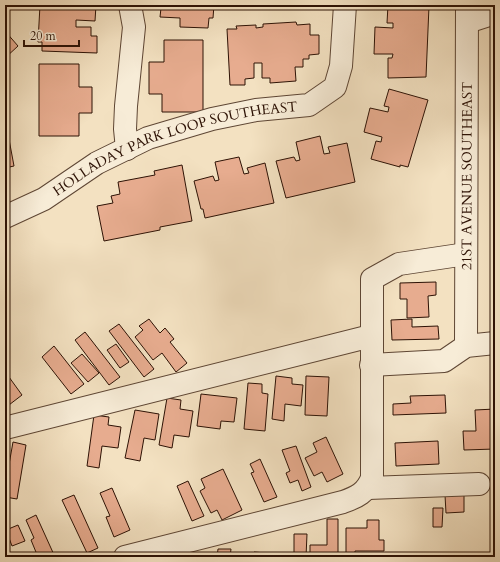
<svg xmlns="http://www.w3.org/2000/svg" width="500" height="562" font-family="Cardo,serif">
	<rect width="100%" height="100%" fill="#f3e1c1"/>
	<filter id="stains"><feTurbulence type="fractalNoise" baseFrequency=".005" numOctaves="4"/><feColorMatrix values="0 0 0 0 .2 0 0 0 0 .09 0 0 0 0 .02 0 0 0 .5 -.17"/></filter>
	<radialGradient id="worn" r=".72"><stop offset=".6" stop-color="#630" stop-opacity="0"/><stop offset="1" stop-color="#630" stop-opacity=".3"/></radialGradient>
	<path fill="#e7ac8f" stroke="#2d1205" d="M40,5H96L95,21L76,20V27H91V36H97V53L42,51V42H38Z
		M153,5H214L213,18H209L208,28L180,27V18L160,17L161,8L153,7Z
		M388,5L429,6L426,77L388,78V58H392L393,54H374L375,27L393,28V23H387Z
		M296,22L297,25L310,24V35H319V54L309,55V59H303V67H295L296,81L270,83V78H262V63H254V78L245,79V85H230L227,29H237L236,26L256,25V28L263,27V24Z
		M5,31L18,46L5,58Z
		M164,40H203V112H162V94H149V62H164Z
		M39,64H79V87H92V113H79V136H39Z
		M389,89L428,100L408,167L400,165V167L371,159L376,141L381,142L382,137L364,132L370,108L388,112L389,107L384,106Z
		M5,129L7,135L8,134L14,166L5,168Z
		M320,136L324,154L330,153L328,147L347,143L355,182L286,198L276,161L294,157L296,161L300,160L296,142Z
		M239,157L244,174L249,173L247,168L265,163L274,203L205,218L203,209H201L194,181L213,176L215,181L219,180L215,162Z
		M182,165L192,221L160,227V230L104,241L97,206L113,203L111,196L120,194L118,182L155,175L154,171Z
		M436,282V295L428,296L429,317L407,318V299H400V283Z
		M149,319L160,333L165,328L174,339L170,342L187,363L176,372L162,353L153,360L135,337L143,330L139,326Z
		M412,319V327L438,326L439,339L392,340L391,320Z
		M119,324L154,369L144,377L109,331Z
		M85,332L120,377L109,385L75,340Z
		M116,344L129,362L120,368L107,350Z
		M54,346L84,384L71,394L42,357Z
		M82,354L99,373L88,382L71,363Z
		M276,376L292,378V384L303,385L301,406L285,404L284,421L272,419Z
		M306,376L329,377L327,416L305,415Z
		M9,377L22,395L5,408V379Z
		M248,383L262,384V393L268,394L265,431L244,429Z
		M201,394L237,398L234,422L221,421L220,429L197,426Z
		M445,395L446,413L393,415V404L411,403L410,396Z
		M167,398L181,400L180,409L193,411L189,437L174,435L172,448L159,445Z
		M495,409V449L464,450L463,431H476L475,410Z
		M135,410L159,414L155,440L144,438L140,461L125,458Z
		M94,415L109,417L108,425L121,427L118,448L102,446L99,468L87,466Z
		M326,437L343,474L327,482L322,472L314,476L305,458L317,452L313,443Z
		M438,441L439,464L396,466L395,443Z
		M13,442L26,445L17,499L5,497V487Z
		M296,446L311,487L302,491L298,480L290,483L286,473L290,471L282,450Z
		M260,459L277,497L264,502L251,473L254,472L250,464Z
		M223,469L242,510L222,520L217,510L211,513L200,491L205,488L201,479Z
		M188,481L204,516L192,521L177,486Z
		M112,488L130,530L114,537L106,517L110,516L100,493Z
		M74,495L98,548L87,553L62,500Z
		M445,495H464V512L446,513Z
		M433,508H443L442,527H433Z
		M36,515L55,557H38L31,540L34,538L26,520Z
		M327,519H338V557H310V545H327Z
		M367,520H379V540H384V551H355V557H346V528H367Z
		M18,525L25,541L12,546L6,530Z
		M294,534H307L306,557H294Z
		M218,549H231L230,557H217Z
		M254,552L266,553V557H254Z"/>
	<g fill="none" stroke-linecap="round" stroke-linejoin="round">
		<g stroke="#5e4634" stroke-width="24">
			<g id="minor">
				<path d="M467,22L495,13"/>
				<path d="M127,149L125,129L126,106L134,27L130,5"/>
				<path id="s1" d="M5,217L44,199L97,163L148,138L212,119L256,110L309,105L335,87L341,66L345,5"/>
				<path id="s2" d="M466,346L467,5"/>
				<path d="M371,365L444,361L466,346L495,343"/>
				<path d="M5,428L371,336"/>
				<path d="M368,488L479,484"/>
				<path d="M125,557L343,502C357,497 366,493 372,478V279L399,264L466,254"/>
			</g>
		</g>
		<use href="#minor" stroke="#f7ecd7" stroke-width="22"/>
	</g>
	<g text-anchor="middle" stroke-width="4" stroke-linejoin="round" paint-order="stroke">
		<g font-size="14" fill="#2d1205" stroke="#f7ecd7">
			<text dy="5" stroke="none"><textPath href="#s1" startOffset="186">HOLLADAY PARK LOOP SOUTHEAST</textPath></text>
			<text dy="5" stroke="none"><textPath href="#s2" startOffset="170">21ST AVENUE SOUTHEAST</textPath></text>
		</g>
	</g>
	<rect width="500" height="562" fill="none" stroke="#f3e1c1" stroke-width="20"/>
	<rect x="6" y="6" width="488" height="550" fill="none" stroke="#2d1205" stroke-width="2"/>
	<rect x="10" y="10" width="480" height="542" fill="none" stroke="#2d1205"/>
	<path d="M24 40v6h55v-6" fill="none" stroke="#2d1205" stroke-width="2"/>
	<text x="30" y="40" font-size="12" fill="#2d1205" stroke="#f7ecd7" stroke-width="3" paint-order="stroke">20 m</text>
	<rect width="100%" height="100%" filter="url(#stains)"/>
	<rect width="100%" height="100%" fill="url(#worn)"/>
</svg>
